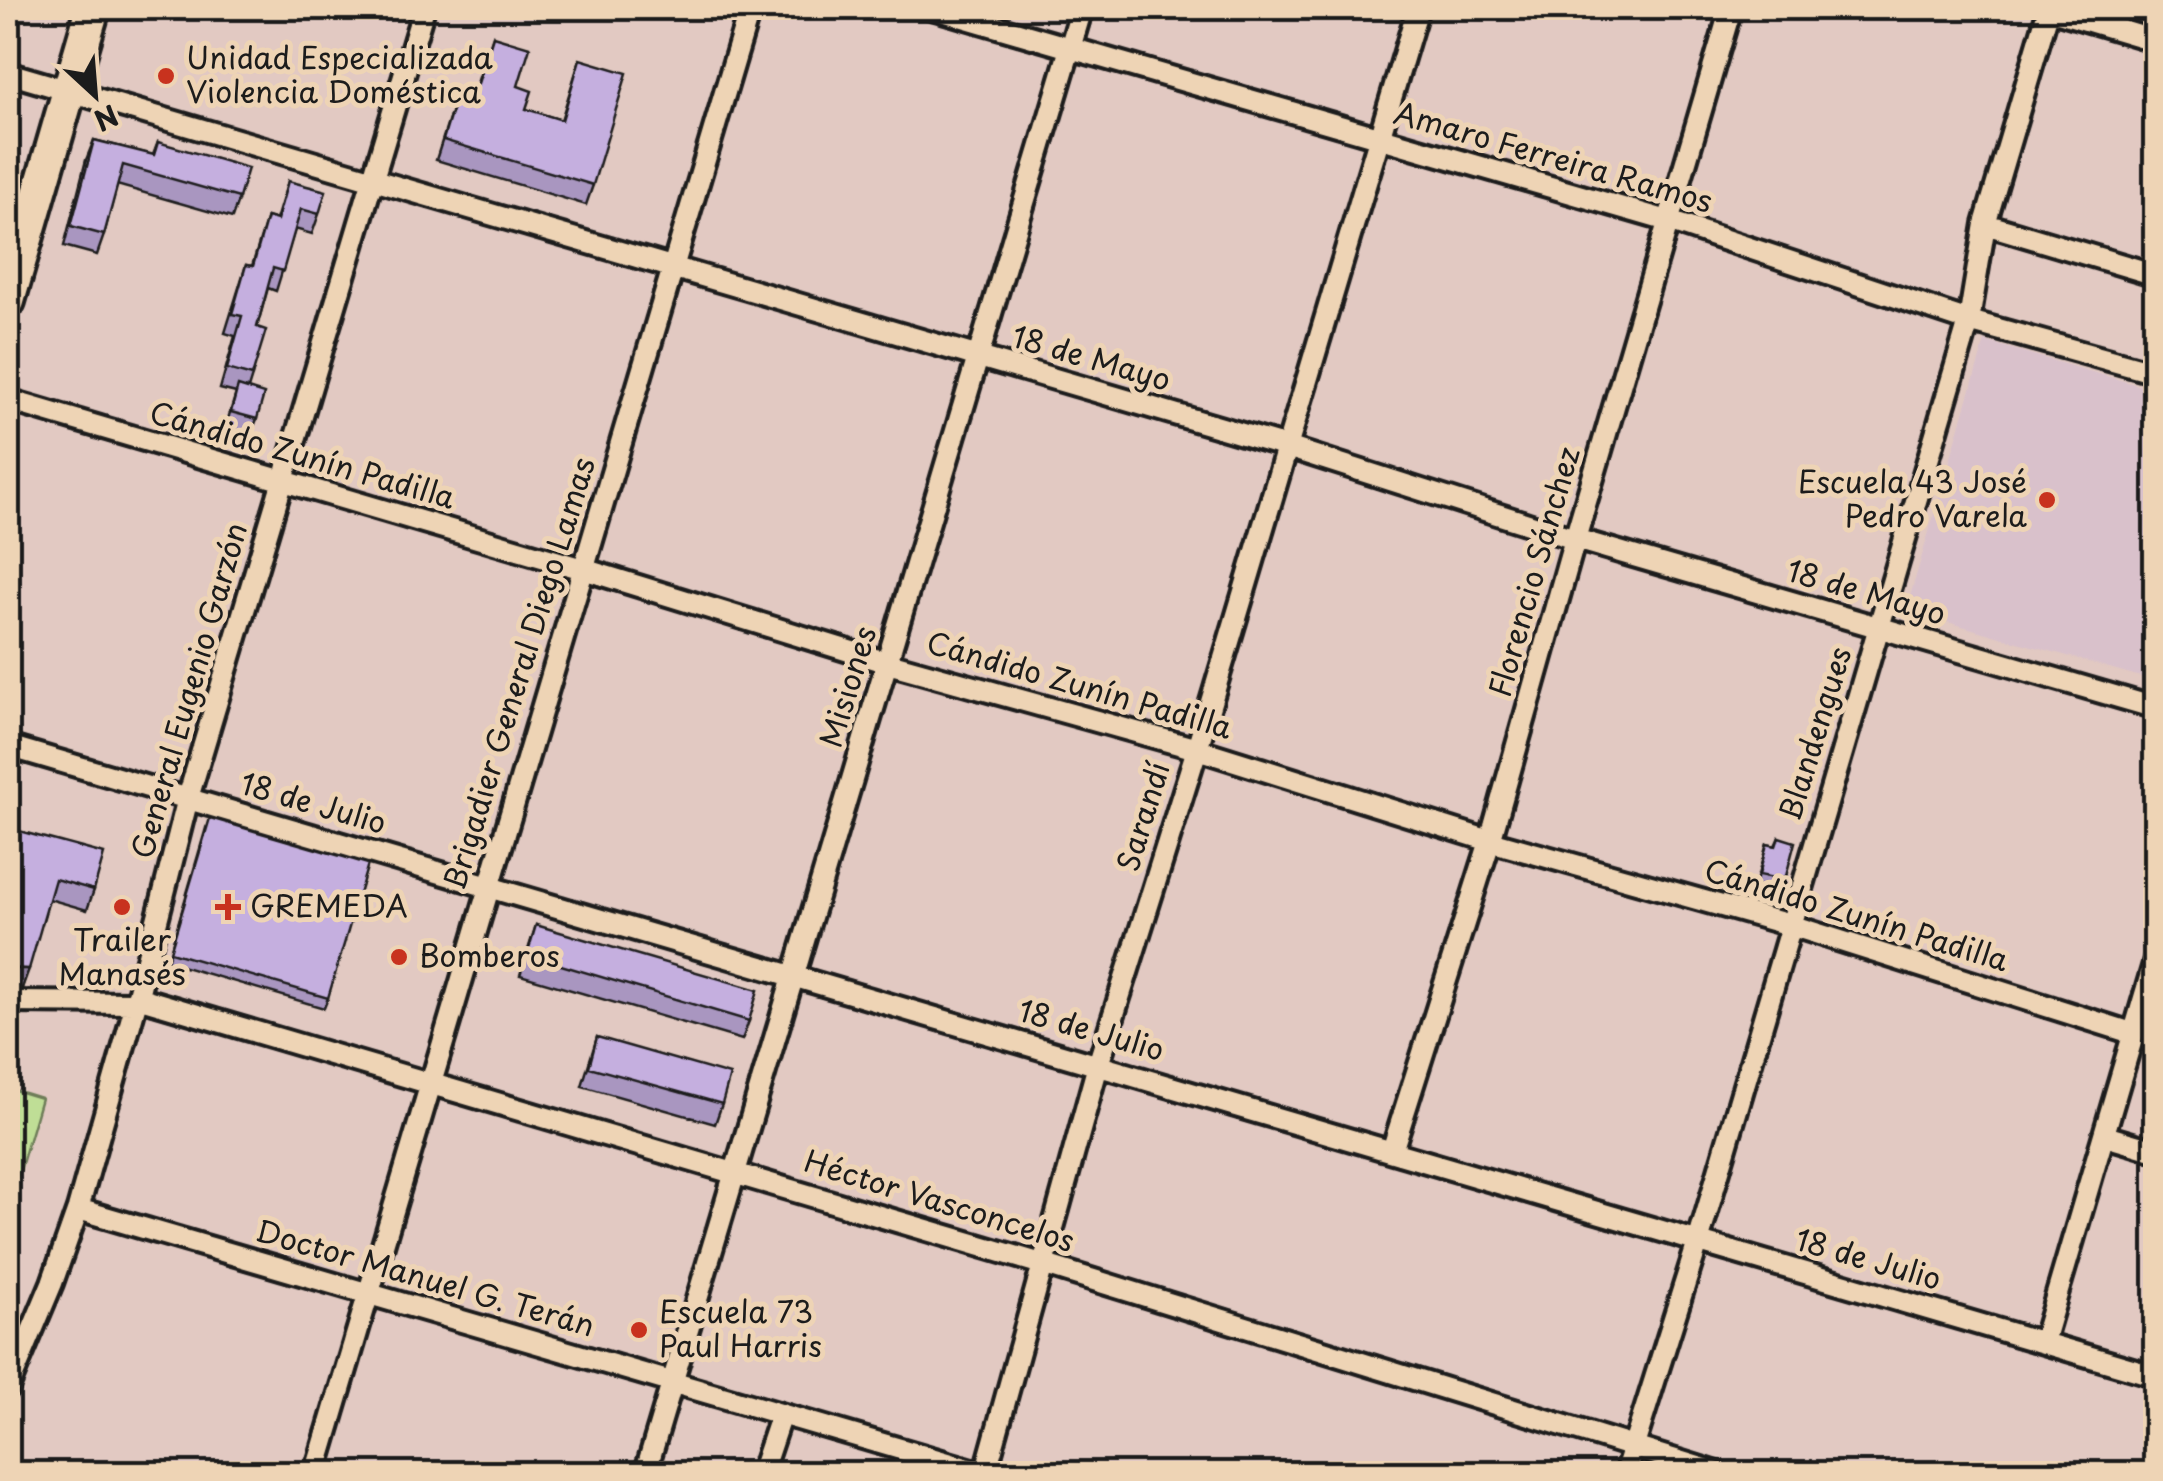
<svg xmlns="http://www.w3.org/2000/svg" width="2163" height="1481" font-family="'Playpen Sans',sans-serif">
	<rect width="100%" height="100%" fill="#e2c9c2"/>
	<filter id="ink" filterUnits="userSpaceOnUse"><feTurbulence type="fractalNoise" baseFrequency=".01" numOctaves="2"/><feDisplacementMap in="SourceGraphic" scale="20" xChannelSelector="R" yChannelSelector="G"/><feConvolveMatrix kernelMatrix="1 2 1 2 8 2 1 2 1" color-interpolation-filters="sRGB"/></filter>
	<g filter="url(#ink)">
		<path fill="#d9c1cb" d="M1985,341L2155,390V681L1906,610Z"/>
		<path fill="#bfde96" stroke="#6e7d59" stroke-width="2.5" d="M8,1088L41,1098L8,1212Z"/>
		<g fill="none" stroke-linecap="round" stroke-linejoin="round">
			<g stroke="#1c1c1c" stroke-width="28">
				<path id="minor" d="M932,8L1668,221L1969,321L2156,373
					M2045,8L2156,41
					M8,73L1287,447L1575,539L2156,708
					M1985,224L2156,275
					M8,400L583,569L888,663L1197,749L1490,841L1790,925L2132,1033
					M8,746L2156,1376
					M137,997L1042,1264L1721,1474
					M8,1002L136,1003
					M2105,1136L2156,1151
					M1392,1151L1490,841L1575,539L1731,8
					M78,1209L986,1474
					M2043,1342L2156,957
					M8,1388L52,1283L78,1209L136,1003L188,798L424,8
					M315,1474L750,8
					M645,1474L1082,8
					M761,1474L781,1414
					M985,1474L1098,1065L1197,749L1418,8
					M1625,1474L1698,1242L1969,321L1985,224L2049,8"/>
			</g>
			<g stroke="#1c1c1c" stroke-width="40">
				<path id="primary" d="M8,301L93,8"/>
			</g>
			<use href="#minor" stroke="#eed4b5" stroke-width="20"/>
			<use href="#primary" stroke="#eed4b5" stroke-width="32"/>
		</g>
		<path fill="#a996c0" stroke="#1c1c1c" stroke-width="2.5" d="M493,36L518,86L526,109L561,120L580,59L593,185L586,205L436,160L457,94L472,98Z
			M94,140L153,155L158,142L239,198L232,218L117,185L104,235L97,255L64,246L86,160Z
			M288,181L319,214L312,234L295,229L276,291L268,288L257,327L252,376L248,389L257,419L249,439L224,432L236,393L220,389L235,336L225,333L246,265L252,266L267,217L276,220Z
			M8,828L94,890L87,910L49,899L22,988L8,989Z
			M206,828L328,998L324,1008L167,962Z
			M1779,837L1782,886L1774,889L1755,885L1767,844L1775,846Z
			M536,925L749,1021L742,1040L520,975Z
			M597,1037L722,1104L715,1124L582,1086Z"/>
		<path fill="#8a7a9c" stroke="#1c1c1c" stroke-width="2.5" d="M1786,876L1782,886L1774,889L1778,879Z
			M13,969H29L22,988L8,989V983Z"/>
		<path fill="#c5afdf" stroke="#1c1c1c" stroke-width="2.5" d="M493,36L530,47L518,86L532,91L526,109L562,120L580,59L627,73L593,185L443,140L457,94L473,99Z
			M94,140L154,155L158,142L248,168L239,198L123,165L104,235L71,226Z
			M288,181L326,191L319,214L301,209L283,271L273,268L257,327L266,330L252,376L227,369L242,316L232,314L246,265L253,266L267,217L277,220Z
			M238,386L264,394L257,419L231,412Z
			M210,818L368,864L328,998L170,952Z
			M8,828L104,854L94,890L55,879L29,969L8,968Z
			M1779,837L1795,842L1786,876L1778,879L1759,875L1767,844L1776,846Z
			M536,925L758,990L749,1021L527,955Z
			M597,1037L730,1075L722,1104L589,1067Z"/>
	</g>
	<g fill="#c8321e" stroke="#eed4b5" stroke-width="4">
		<circle cx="166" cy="76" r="10"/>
		<circle cx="2047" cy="500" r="10"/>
		<circle cx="122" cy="907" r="10"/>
		<path d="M223 892h10v10h10v10h-10v10h-10v-10h-10v-10h10z"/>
		<circle cx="399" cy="957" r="10"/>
		<circle cx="639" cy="1330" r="10"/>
	</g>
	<g text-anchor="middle" stroke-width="10" stroke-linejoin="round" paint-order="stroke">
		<g font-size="30" fill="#1c1c1c" stroke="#eed4b5" text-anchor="start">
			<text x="186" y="69">Unidad Especializada<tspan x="186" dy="34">Violencia Doméstica</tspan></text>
			<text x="2027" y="493" text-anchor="end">Escuela 43 José<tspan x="2027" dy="34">Pedro Varela</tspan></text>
			<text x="250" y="917">GREMEDA</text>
			<text x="122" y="951" text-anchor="middle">Trailer<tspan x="122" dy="34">Manasés</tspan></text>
			<text x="419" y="967">Bomberos</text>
			<text x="659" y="1323">Escuela 73<tspan x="659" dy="34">Paul Harris</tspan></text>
		</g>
		<g font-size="30" fill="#1c1c1c" stroke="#eed4b5">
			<text transform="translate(1553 158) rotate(16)" y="10">Amaro Ferreira Ramos</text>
			<text transform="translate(1091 359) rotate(16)" y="10">18 de Mayo</text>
			<text transform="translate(302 456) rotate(16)" y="10">Cándido Zunín Padilla</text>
			<text transform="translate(1535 572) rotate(-74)" y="10">Florencio Sánchez</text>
			<text transform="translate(1866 593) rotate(16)" y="10">18 de Mayo</text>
			<text transform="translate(520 674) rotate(-73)" y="10">Brigadier General Diego Lamas</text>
			<text transform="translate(1079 686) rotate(16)" y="10">Cándido Zunín Padilla</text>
			<text transform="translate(849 687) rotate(-73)" y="10">Misiones</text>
			<text transform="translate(190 691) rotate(-74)" y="10">General Eugenio Garzón</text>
			<text transform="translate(1816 734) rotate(-73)" y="10">Blandengues</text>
			<text transform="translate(313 804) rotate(16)" y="10">18 de Julio</text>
			<text transform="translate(1144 817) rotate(-73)" y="10">Sarandí</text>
			<text transform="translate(1856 916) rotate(17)" y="10">Cándido Zunín Padilla</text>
			<text transform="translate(1091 1031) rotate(16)" y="10">18 de Julio</text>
			<text transform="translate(939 1202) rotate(17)" y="10">Héctor Vasconcelos</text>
			<text transform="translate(1868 1260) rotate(16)" y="10">18 de Julio</text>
			<text transform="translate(425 1279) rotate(16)" y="10">Doctor Manuel G. Terán</text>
		</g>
	</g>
	<rect width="2163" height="1481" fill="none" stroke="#eed4b5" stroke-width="40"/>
	<rect x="20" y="20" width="2123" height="1441" fill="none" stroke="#1c1c1c" stroke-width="4" filter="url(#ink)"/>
	<g transform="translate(95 95) rotate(154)" stroke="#eed4b5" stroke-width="8" paint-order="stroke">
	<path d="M0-8L18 38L0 25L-18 38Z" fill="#1c1c1c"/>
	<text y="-15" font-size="28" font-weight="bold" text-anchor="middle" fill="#1c1c1c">N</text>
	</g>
</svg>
